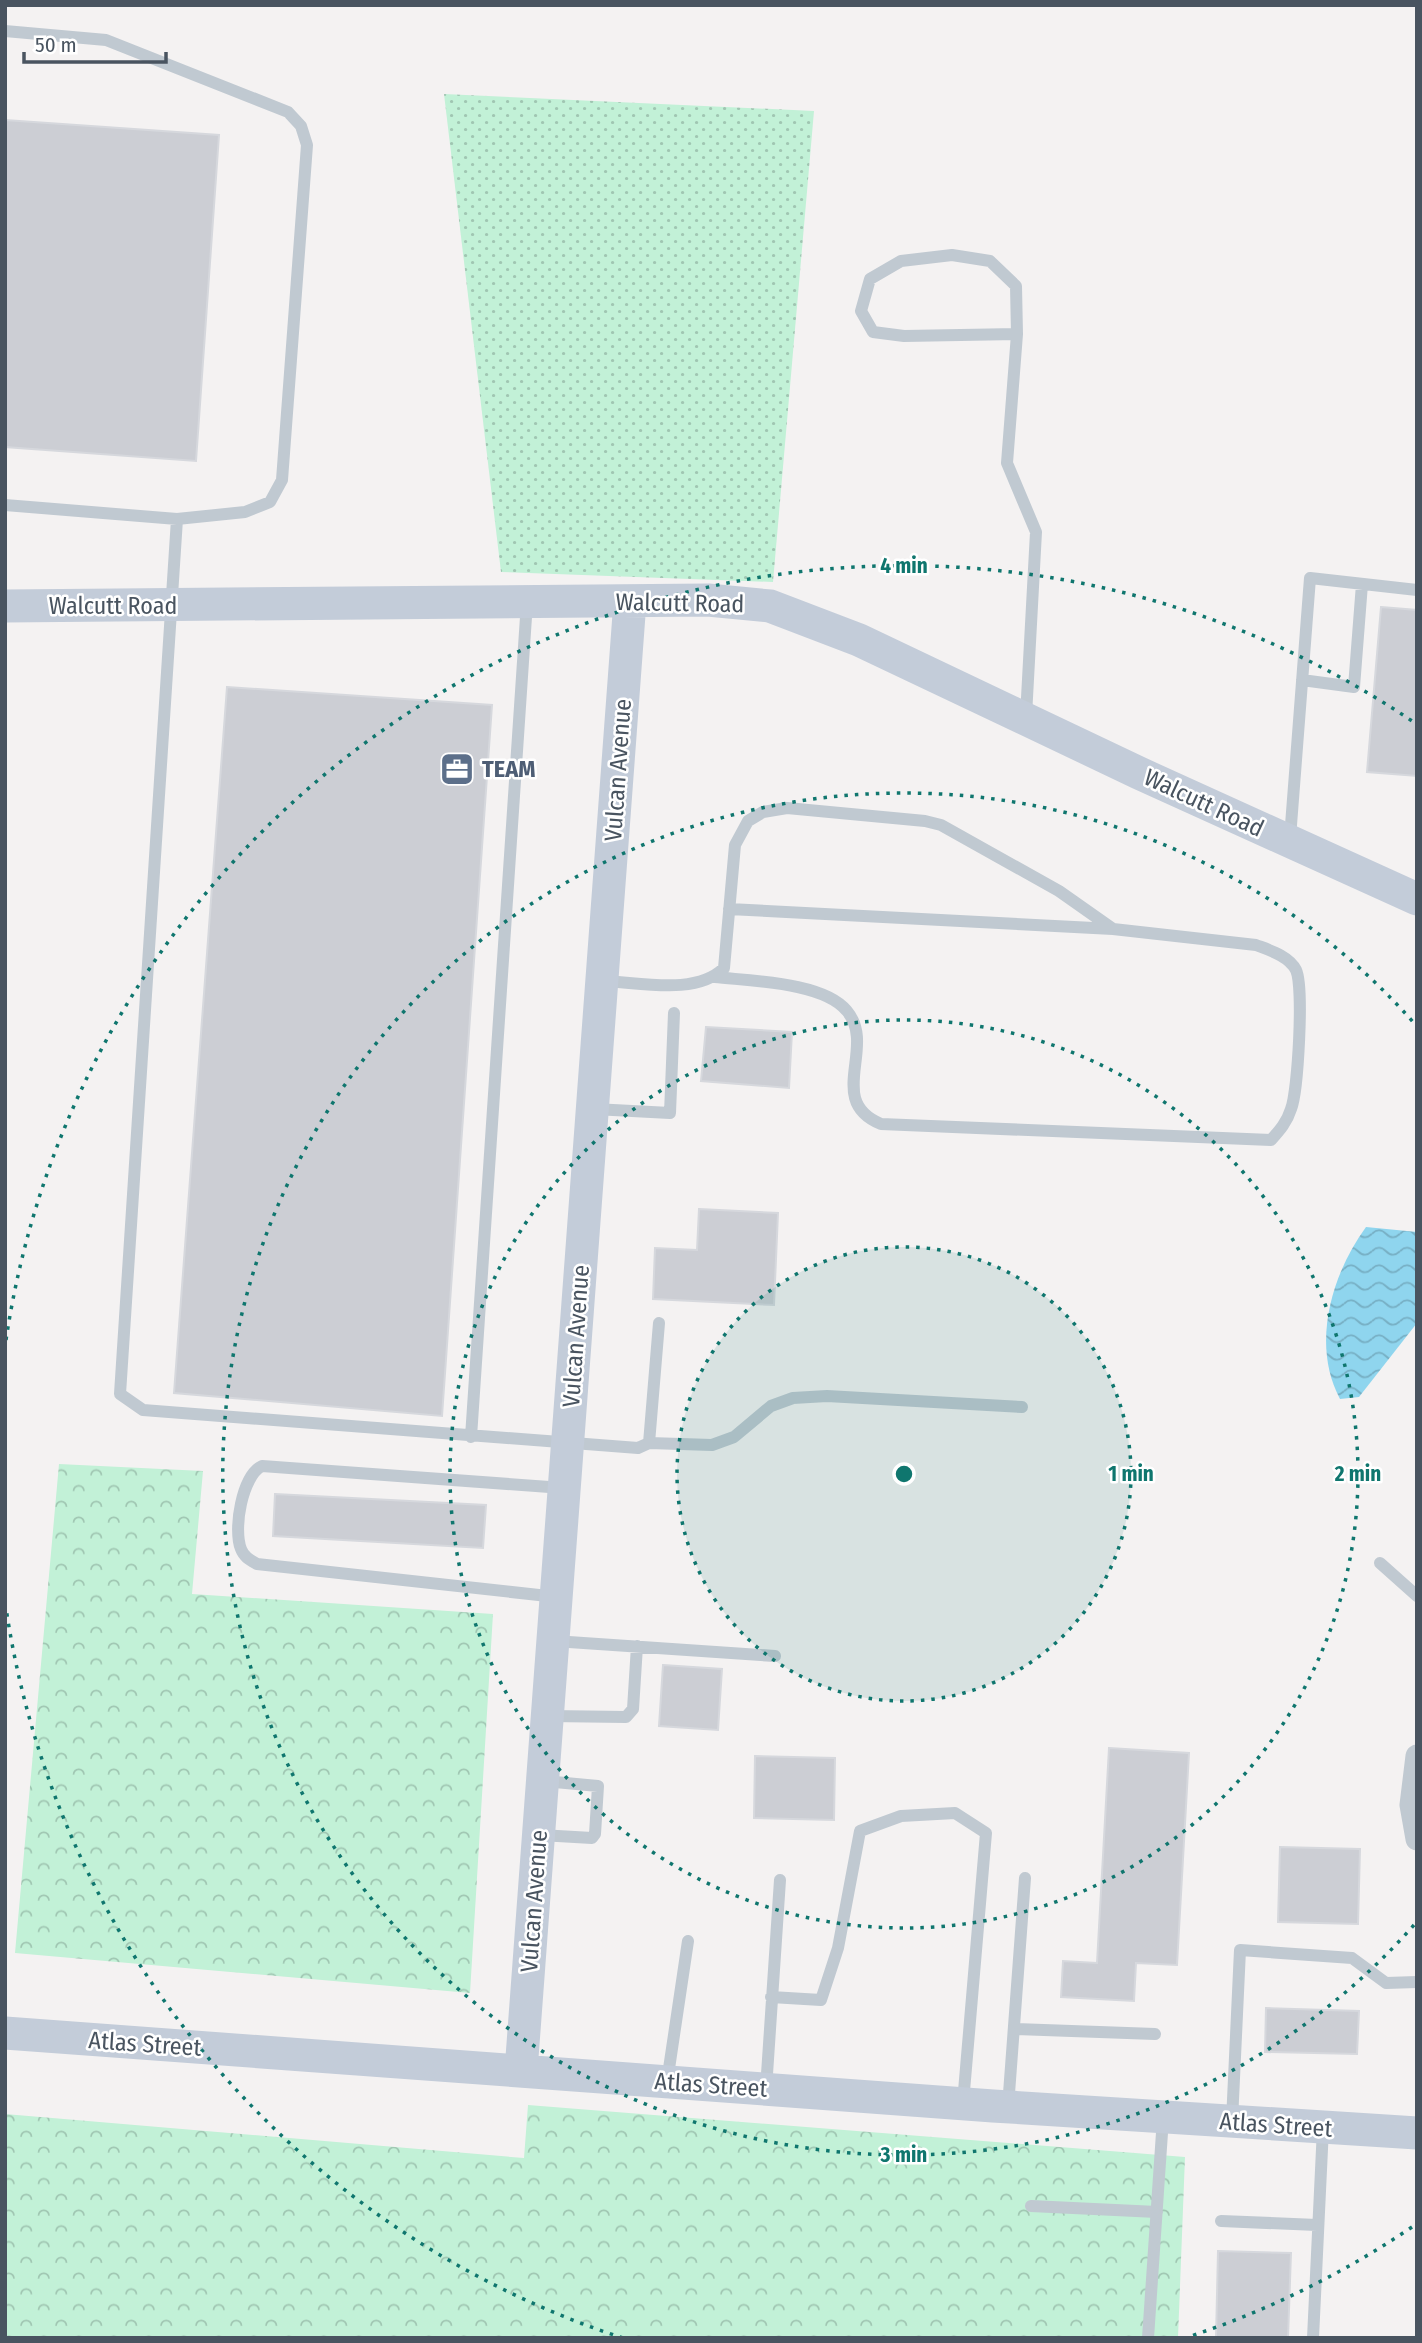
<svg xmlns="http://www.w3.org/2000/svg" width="1422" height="2343" font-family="'Fira Sans Condensed',sans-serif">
	<defs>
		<pattern id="grass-dots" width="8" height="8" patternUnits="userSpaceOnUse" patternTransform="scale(1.75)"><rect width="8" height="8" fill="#c2f1d7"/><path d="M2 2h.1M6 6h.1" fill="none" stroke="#a0c6b2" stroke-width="1.8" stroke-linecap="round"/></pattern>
		<pattern id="forest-crowns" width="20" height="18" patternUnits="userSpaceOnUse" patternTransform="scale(1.75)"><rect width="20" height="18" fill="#c2f1d7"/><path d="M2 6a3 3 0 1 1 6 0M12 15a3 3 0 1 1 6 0" fill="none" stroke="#a0c6b2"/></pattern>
		<pattern id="water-waves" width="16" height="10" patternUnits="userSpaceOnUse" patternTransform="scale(1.75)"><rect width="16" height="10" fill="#8fd5ee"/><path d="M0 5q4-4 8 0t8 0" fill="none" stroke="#77afc4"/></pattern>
	</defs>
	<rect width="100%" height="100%" fill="#f4f2f2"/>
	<path fill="url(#grass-dots)" d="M444,94L814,111L773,582L501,572Z"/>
	<path fill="url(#forest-crowns)" d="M59,1464L203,1471L192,1594L493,1614L470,1993L15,1953Z
		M528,2105L1185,2157L1178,2338H5V2114L524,2158Z"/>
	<path fill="url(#water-waves)" d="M1366,1227L1417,1232V1323L1359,1397L1340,1399C1311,1345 1331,1275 1366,1227Z"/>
	<path fill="#ccced4" stroke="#d6d8dd" stroke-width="2" d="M5,120L219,135L196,461L5,447Z
		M1381,607L1417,610V776L1367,772Z
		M227,687L492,705L442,1416L174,1393Z
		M706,1027L792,1032L789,1088L701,1081Z
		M699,1209L778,1213L774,1305L653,1299L655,1248L697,1250Z
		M275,1494L486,1505L483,1548L273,1536Z
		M663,1665L722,1669L718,1730L659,1726Z
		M1109,1748L1189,1753L1177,1965L1136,1963L1134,2001L1061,1997L1063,1961L1097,1963Z
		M755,1756L835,1758L834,1820L754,1818Z
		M1280,1847L1360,1849L1358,1924L1278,1922Z
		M1266,2008L1359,2011L1357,2054L1265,2052Z
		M1218,2251L1291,2253L1288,2338H1216Z"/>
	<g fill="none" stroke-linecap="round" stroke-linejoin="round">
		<path stroke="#c0c9d1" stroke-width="12" d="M5,31L106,40L288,112L301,126L307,145L282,480L270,502L245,512L177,519L120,1394L143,1410L638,1448L649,1443L659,1323
			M1017,334L904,336L873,332L861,311L870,279L901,261L952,255L990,261L1016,286L1017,334L1007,463L1036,532L1026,716
			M5,505L177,519
			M1302,680L1354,687L1362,584
			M1290,838L1310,578L1417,590
			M729,909L1113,929
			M603,981C639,982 696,996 724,968L735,845L748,821L763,812L787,808L925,821L941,825L1059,891L1113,929L1256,945C1269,950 1289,956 1296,970C1304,987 1298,1091 1291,1109C1287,1122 1280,1130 1271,1140L881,1124C825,1101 877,1047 847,1011C824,982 750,981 715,977
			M594,1109L670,1113L674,1013
			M471,1437L527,602
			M649,1443L712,1445L734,1437L771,1406L793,1398L827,1396L1022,1407
			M1380,1563L1417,1596
			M557,1597L257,1564C250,1560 244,1557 241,1549C233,1529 242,1476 262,1466L563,1488
			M554,1641L775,1656
			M549,1716L626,1717L633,1709L637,1646
			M540,1835L592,1838L595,1834L598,1786L544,1781
			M771,1997L821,2000L838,1948L860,1831L901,1816L955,1813L986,1833L963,2103
			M1014,2029L1155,2034
			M667,2082L688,1941
			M766,2089L780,1880
			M1008,2107L1025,1878
			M1232,2121L1240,1950L1352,1958L1386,1983L1417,1982
			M1031,2206L1157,2212
			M1221,2221L1317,2225
			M1148,2338L1163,2118
			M1313,2338L1323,2128"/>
		<path stroke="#c0c9d1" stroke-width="23" d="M1417,1756L1411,1805L1417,1839"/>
		<path stroke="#c3ccd9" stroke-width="33" d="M5,606L708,600L770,606L859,640L1139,773L1417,899
			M5,2033L993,2106L1417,2133
			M521,2071L630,601"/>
	</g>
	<circle cx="904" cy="1474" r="227" fill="#0f766e" fill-opacity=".12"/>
	<g fill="none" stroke="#0f766e" stroke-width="3.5" stroke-dasharray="3.5 7">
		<circle cx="904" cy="1474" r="227"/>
		<circle cx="904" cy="1474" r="454"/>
		<path d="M1414 1925A681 681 0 1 1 1414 1023"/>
		<path d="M1412 2227A908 908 0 0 1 1185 2338M623 2338A908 908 0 0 1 6 1608M6 1340A908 908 0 0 1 1412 721"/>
	</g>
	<defs>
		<g id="office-square" transform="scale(1.75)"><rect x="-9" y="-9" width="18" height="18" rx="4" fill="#5c6f8a" stroke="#fff"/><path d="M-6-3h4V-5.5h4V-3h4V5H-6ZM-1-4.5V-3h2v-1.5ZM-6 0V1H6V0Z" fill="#fff"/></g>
	</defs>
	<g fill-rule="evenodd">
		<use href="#office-square" x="457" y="769"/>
	</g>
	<g text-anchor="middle" stroke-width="5" stroke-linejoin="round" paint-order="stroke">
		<g font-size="24" fill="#495460" stroke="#fff">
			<text transform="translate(680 603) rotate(1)" y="8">Walcutt Road</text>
			<text x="113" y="614">Walcutt Road</text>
			<text transform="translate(618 770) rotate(-86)" y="8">Vulcan Avenue</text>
			<text transform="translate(1204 803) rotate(25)" y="8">Walcutt Road</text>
			<text transform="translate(576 1336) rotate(-86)" y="8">Vulcan Avenue</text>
			<text transform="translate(534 1901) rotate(-86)" y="8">Vulcan Avenue</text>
			<text transform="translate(145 2044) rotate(4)" y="8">Atlas Street</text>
			<text transform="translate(711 2085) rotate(4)" y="8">Atlas Street</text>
			<text transform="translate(1276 2125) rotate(4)" y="8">Atlas Street</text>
		</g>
		<g font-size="24" font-weight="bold" fill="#4e5e75" stroke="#fff" text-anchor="start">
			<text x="482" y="777">TEAM</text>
		</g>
	</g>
	<circle cx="904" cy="1474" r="10" fill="#0f766e" stroke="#fff" stroke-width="3.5"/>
	<g font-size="21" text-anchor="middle" font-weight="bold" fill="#0f766e" stroke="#fff" stroke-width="5" stroke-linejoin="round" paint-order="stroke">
		<text x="904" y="573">4 min</text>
		<text x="1131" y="1481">1 min</text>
		<text x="1358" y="1481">2 min</text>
		<text x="904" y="2162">3 min</text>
	</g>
	<rect width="1422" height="2343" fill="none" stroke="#495460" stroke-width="14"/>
	<path d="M24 52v10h142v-10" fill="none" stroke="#495460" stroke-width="3.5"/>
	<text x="35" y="52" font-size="21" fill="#495460" stroke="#ffffff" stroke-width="5" paint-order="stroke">50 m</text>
</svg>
